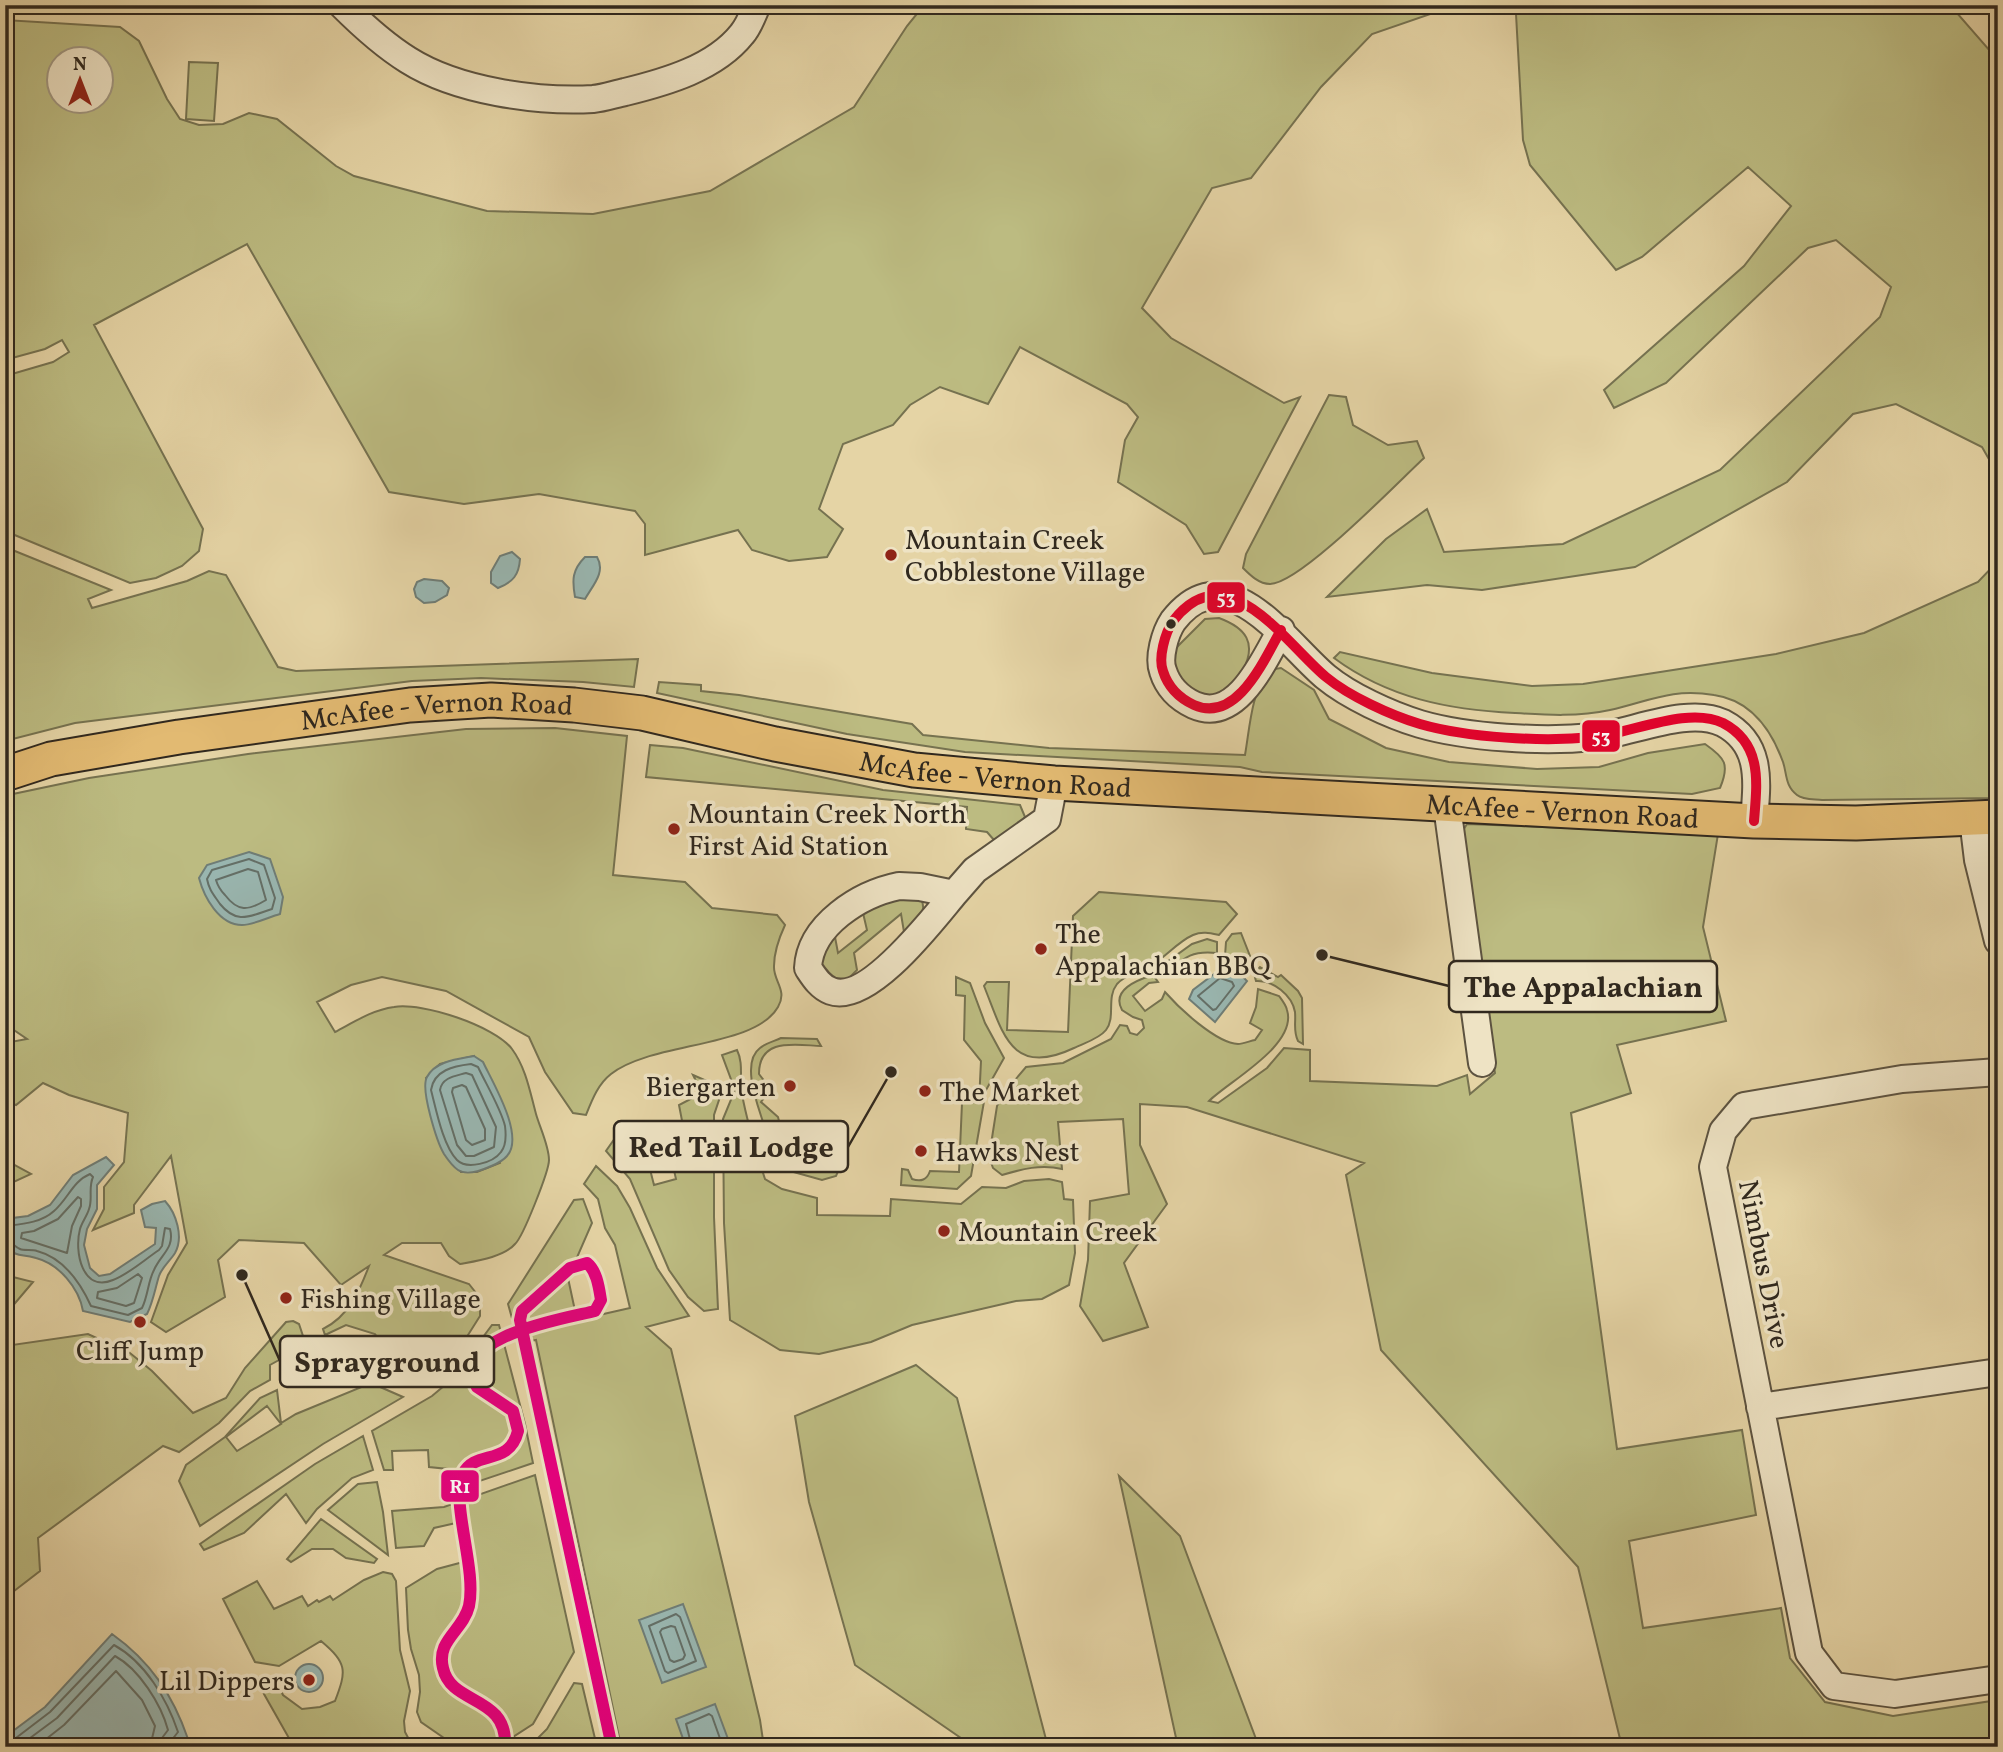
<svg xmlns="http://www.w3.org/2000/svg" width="2003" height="1752" font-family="Vollkorn,serif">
	<rect width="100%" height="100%" fill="#e5d4a5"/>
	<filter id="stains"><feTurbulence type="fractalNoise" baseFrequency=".00286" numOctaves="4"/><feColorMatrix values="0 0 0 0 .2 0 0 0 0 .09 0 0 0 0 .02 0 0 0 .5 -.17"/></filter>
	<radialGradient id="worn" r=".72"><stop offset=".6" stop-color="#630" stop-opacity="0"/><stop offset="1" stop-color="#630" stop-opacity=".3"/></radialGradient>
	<path fill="#bcbb81" stroke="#767250" stroke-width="2" fill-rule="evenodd" d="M924,5H1950L1998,60V475L1982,447L1896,404L1853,414L1787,482L1635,567L1482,590L1427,585L1327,597L1386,539L1427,509L1444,552L1563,544L1720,470L1880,317L1891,287L1836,240L1808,248L1666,383L1614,408L1604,390L1744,266L1791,206L1748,167L1642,257L1616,270L1530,165L1523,140L1516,14L1436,12L1372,34L1321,87L1251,178L1212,188L1142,308L1171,338L1284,403L1300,397L1218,552L1204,554L1186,525L1118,482L1125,440L1138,417L1127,404L1020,347L988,404L940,387L910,405L893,425L843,444L819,509L843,529L827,557L789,561L752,550L738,530L645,555V524L635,511L539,494L464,504L389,492L247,244L94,325L203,529L199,551L182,566L156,578L130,583L5,531V376L53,362L69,352L62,340L45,349L5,360V20L120,27L139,41L167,99L180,119L199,125L223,124L249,113L277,119L336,166L354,176L487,211L593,214L710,191L854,107L907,26ZM60,60H102V102H60Z
		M189,62L218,63L214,121L186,119Z
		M1329,395L1346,397L1353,425L1388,445L1417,441L1424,458C1398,482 1300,584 1270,584C1259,584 1250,575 1243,568L1246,554Z
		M5,547L111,590L88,599L92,608L187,581L209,571L226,575L278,667L296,671L638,659L634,687L583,682L481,678L412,681L75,723L5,741Z
		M1998,561V798L1822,800C1814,799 1803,800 1797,795C1785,786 1787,774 1783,762C1771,729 1750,700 1714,695C1671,688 1650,701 1610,710C1578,717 1547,715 1515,713C1449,710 1388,698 1334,658L1340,652L1432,673L1532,686L1583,684L1776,654L1864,633L1978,582Z
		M1219,618C1246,628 1257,643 1243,670C1237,682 1233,690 1223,698L1191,693L1173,668L1172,652L1205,619Z
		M1281,668L1314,690L1329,719L1386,748L1449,762L1537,769L1599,767L1648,753L1705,744C1725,758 1730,764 1720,788L1692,794L1262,772L1240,767L965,752L847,734L657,693L659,682L701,685V691L739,695L912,724L923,735L1049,748L1245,755C1250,726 1251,695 1268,670Z
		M555,728L627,736L613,875L685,882L712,908L777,915L785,925C779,938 774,952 774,966C773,981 788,990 778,1007C755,1048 651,1042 611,1074C598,1084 592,1100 586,1115L573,1113L545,1072L529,1037L446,991L382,977L351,985L317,1002L335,1032C354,1022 372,1010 394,1007C422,1002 495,1026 512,1049C526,1068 530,1092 536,1114C540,1128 549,1146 549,1160C549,1171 523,1237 515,1244C504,1257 476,1261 460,1264L449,1256L441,1243H402L384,1255L469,1284L480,1298V1316L456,1354L441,1372L423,1385L386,1376L399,1367L375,1334L346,1325L325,1335L323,1329C349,1316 359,1292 369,1266L341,1285L304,1243L239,1240L218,1260L225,1297L166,1332L151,1322L168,1275L187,1243L171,1156L134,1205V1213L93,1230L104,1209V1187L124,1162L128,1113L69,1095L43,1083L16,1105L5,1101V1043L27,1039L5,1024V798L13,794L89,778L248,754L466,729ZM474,1056L500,1163L477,1172H461L426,1078L440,1064Z
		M650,745L683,748L883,790L1020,805L1025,817L1016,830L994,840L987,832L966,829L967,807L646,777Z
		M1467,824L1718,834L1703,927L1726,1021L1617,1045L1631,1093L1571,1113L1617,1449L1742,1430L1756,1515L1629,1541L1643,1628L1781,1608L1790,1658L1825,1702L1893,1716L1998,1700V1747H1622L1578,1567L1381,1350L1346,1175L1364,1163L1187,1107L1140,1104V1145L1167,1204L1124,1263L1148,1327L1103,1341L1080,1306L1088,1260L1090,1201L1129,1194L1123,1119L1058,1122L1062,1169C1041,1164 1022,1169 1002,1175L993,1168L989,1157L997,1106L1004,1093L1026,1067L1063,1063L1111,1039L1120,1025L1127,1026L1130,1033L1137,1035L1144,1028L1142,1020L1133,1017L1122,1010C1111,990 1137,980 1153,975L1158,982L1149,983L1133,996L1145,1011L1162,999L1165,992C1179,1008 1216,1043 1238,1044C1243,1044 1250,1041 1255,1040L1262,1030L1250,1023L1256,1007L1258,989L1279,996C1282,1000 1286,1005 1287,1010C1298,1045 1229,1081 1209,1101L1218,1103L1267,1068L1284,1048L1310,1050V1081L1437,1086L1467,1075L1470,1094L1495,1073L1460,835Z
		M1099,892L1226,902L1237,914L1219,935C1210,933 1202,931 1193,935C1175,943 1163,961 1145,969C1135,974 1125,975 1117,984C1106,998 1116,1017 1106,1030C1099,1039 1084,1043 1074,1048C1011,1078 1003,1033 984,986L987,982H1009L1007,1030L1068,1032L1073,916Z
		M894,896L922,901C927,916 915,923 904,932L901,914L854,953L857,970L848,979L830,978L823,972L820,951L835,937L838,953L867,930L863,913Z
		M1241,933L1250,956L1242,963L1225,956L1226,942L1232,934Z
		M1207,939L1217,942V953C1191,950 1184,958 1165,974L1160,967L1192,944Z
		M1260,967L1278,977L1281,975L1298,991L1302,998L1303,1044L1298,1041C1293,1031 1296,1023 1295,1012C1292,995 1273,980 1256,981L1254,974Z
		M956,977L970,983L985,1023L1004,1058L986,1090L971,1176L957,1189L901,1185L902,1169L908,1170L912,1179C921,1182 927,1180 930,1171L959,1172L962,1103L979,1102L981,1061L964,1040L965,996L956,995Z
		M781,1038L817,1039L821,1046C795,1045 759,1037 759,1074L768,1086V1093L761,1102L778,1117L779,1121L763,1122C757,1103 741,1062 760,1048C766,1043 775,1041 781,1038Z
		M737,1050C744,1064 739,1079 742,1094C747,1123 756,1151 765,1179L782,1189L817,1198V1215L890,1216L891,1199L961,1204L982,1187L1006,1188L1024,1181L1049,1179L1062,1182L1064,1199L1073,1200L1075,1253L1069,1285L1042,1299L1016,1301L912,1325L871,1342L819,1354L780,1350L730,1320L724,1223L723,1119L735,1090L722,1055Z
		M693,1075L714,1084L722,1091L714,1115V1217L718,1309L704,1311L688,1297L669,1270L630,1179L606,1151L615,1138L640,1130L654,1185L676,1179L666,1135L684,1131L679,1105L702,1093Z
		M5,1122L13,1164L31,1174L5,1186Z
		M781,1130L782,1136L775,1143L778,1146L777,1155L780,1159H790L794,1162L801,1156L818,1159L823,1164L841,1165L836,1176L822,1180L783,1169L773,1160L767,1134Z
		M596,1166L617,1186L630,1208L657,1268L689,1316L646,1327L671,1349L760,1720L764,1747H621L536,1340L519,1343L508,1304L574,1200L583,1199L592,1223L568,1278L577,1320L630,1308L615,1245L605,1228L598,1199L584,1184Z
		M5,1275L33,1282L5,1315Z
		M293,1321L299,1324L306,1345L270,1365V1380L250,1391L219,1423L179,1452L163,1446L38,1538L40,1571L5,1598V1346L88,1334L130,1353L152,1371L193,1413L226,1398L245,1368L286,1322Z
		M492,1325H499L525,1424L533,1463L450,1491L448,1469L429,1467L428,1450L392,1451L393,1470H384L372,1431L432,1396L451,1380Z
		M916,1365L957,1398L1048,1747H974L855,1665L809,1502L795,1416Z
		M371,1383L403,1397L323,1444L200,1526L179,1481L186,1465L225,1437L260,1398L277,1390L281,1423L296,1414ZM267,1406L281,1424L237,1451L226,1437Z
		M363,1436L373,1470L352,1478L317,1509L306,1523L286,1494L244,1533L204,1550L200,1544L315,1464Z
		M535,1475L574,1652L533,1724L510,1739L513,1747H432L444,1738L421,1722L417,1712L420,1692L419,1675L411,1649L408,1630L406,1588L437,1569L467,1561L456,1523L434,1528L424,1546L396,1548L392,1511L444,1507Z
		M1119,1476L1180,1536L1259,1747H1178Z
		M377,1482L383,1512L388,1555L328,1510L358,1484Z
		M321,1519L377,1559L374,1563L346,1558L333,1549H312L291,1562L287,1559Z
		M383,1572L392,1574L396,1581L400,1650L410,1691L404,1721L405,1732L413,1747H294L264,1694L259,1677L275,1678L283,1695L302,1709L320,1707L335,1701C347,1670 347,1663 321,1641L279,1666L255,1662L223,1599L257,1581L274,1609L302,1596L308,1606L317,1600L319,1602L330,1596L333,1600L364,1580Z
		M574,1683L582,1684L597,1747H589L578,1740L566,1747H529L547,1729Z"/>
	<path fill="#99b6b0" stroke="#6f7d76" stroke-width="2" d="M512,552L520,559C519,575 513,582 498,588L491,583V572L500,556Z
		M585,557H597C606,572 593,585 585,599L575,597C572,580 572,570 585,557Z
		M424,579L442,581L449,588L447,595L435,602L424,603L416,597L414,589L417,582Z
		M249,852L270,859L283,897L280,914C269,917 253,925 242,925C219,925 204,897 199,878L207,865Z
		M1222,968L1230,975L1236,970L1247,981L1215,1022L1189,999L1193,990Z
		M474,1056L483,1062C493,1083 525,1136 507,1156C502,1162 496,1164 489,1167C480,1171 467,1176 458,1170C452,1166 448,1160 444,1154C437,1142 420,1089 427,1077C435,1061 458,1059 474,1056Z
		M106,1157L114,1165L97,1185V1209L87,1229L84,1245L90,1268L99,1276L110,1274L155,1244L156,1228L145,1227L141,1210L152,1204L165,1201C176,1213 184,1237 175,1253C170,1261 162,1267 159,1276C155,1289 153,1302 147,1314L130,1322L83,1311C79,1288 59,1264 36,1258C19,1253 20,1259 5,1246V1219L28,1216L50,1205L73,1175Z
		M683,1604L706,1667L662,1683L639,1620Z
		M112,1634C150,1661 173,1695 188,1739L170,1747H5V1737L45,1707Z
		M295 1678a14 14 0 1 1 28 0a14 14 0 1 1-28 0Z
		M715,1704L731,1747H686L676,1719Z"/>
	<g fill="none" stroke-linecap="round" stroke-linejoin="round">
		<path stroke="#646f67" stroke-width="2" d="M249,859L264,865L275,898L272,909C250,916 237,925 220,904C214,895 209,890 207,879L212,870Z
			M248,869L258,872L266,900C248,911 238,912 225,895C220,890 218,887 216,880Z
			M1220,978L1232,982L1234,986L1216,1009L1213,1010L1198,996Z
			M471,1064L478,1067C486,1084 501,1109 505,1126C506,1134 506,1146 501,1152C493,1163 467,1170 457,1160C443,1146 436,1109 431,1090C434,1070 454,1066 471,1064Z
			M466,1073L472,1075L496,1127L494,1147L474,1156H466L457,1145L440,1090C442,1077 456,1076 466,1073Z
			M462,1085L466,1087L485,1129V1140L472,1145L466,1140L452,1092L453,1088Z
			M78,1197L81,1199V1206L72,1226L67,1253L21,1238L22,1233L34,1231L58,1219Z
			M5,1226C22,1224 41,1223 54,1211C68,1199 73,1181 90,1174L93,1177C88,1188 93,1199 89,1209C87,1216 82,1222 80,1229C74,1251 82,1293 113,1280C129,1274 144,1260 159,1250L162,1246L165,1228L170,1229C175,1248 161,1254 154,1270C148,1281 148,1296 142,1308L128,1315L91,1306C80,1282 64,1258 37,1251C32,1249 24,1251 20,1249C13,1246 13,1242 5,1241
			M138,1274L142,1278L134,1303L126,1306L97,1298L98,1292L117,1288Z
			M676,1614L680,1617L696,1661L668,1673L665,1671L649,1626Z
			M671,1626L675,1627L685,1655L683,1659L674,1662L670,1660L660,1632L662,1629Z
			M5,1742L12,1741L50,1712L114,1645C145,1662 167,1699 178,1732L171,1741L170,1747
			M18,1747L57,1718L115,1656C139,1669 161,1704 168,1730L162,1738L161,1747
			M36,1747L64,1725L116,1671L142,1700L155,1726L150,1747
			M692,1747L686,1724L709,1714L712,1716L723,1747"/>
		<g stroke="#5d5340" stroke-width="30">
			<path id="minor" d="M342,5C362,25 384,45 408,60C457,91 536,102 593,99C604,98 615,94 625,92C666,82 715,68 742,34C749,26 753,14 757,5
				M1281,630C1264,660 1237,724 1194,705C1179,698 1168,687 1163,671C1158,658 1165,633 1173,621C1227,551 1286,644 1326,677C1349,696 1390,715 1420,724C1468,738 1543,742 1594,737C1632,733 1688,706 1723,723C1763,744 1757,783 1754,821
				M1447,806L1482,1063
				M1973,819L1978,860L1998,941
				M899,886L920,887L954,894C933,919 868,1005 831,991C820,987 814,977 808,968C810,925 860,894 899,886Z
				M954,894L975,870L1047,819L1054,783
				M1998,1072L1902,1079L1744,1106L1723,1131L1713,1167L1809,1653L1834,1686L1895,1694L1998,1679
				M1760,1407L1998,1372"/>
		</g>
		<g stroke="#30281e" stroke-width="37">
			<g id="major">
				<path id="s1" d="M5,774L51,759L179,737L410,705L491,700L574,705L642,713L775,744L914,770L1054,783L1754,821L1856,823L1998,817"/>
			</g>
		</g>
		<use href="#minor" stroke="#eee3c4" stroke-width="26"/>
		<use href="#major" stroke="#e2ba72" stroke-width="33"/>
		<g stroke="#eee3c4" stroke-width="16">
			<path id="bus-1" d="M1281,630C1264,660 1237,724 1194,705C1179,698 1168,687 1163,671C1158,658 1165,633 1173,621C1227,551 1286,644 1326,677C1349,696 1390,715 1420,724C1468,738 1543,742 1594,737C1632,733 1688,706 1723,723C1763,744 1757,783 1754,821"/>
		</g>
		<use href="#bus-1" stroke="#e4002b" stroke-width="10"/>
		<g stroke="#eee3c4" stroke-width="18">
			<path id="rail-1" d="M505,1747C508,1694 451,1706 443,1668C436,1640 463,1631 469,1606C477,1568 450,1502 463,1474C475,1449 509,1467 518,1431L513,1411L477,1387C446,1337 567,1318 595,1311L601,1300C599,1288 597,1271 587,1263L570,1268L522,1311L520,1320L524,1339L612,1747"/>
		</g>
		<use href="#rail-1" stroke="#e5007d" stroke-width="12"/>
	</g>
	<g fill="#8f2418" stroke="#eee3c4" stroke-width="2.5">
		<circle cx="891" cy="555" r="7"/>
		<circle cx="674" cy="829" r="7"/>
		<circle cx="1041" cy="949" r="7"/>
		<circle cx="790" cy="1086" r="7"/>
		<circle cx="925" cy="1091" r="7"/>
		<circle cx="921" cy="1151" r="7"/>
		<circle cx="944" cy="1231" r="7"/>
		<circle cx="286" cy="1298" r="7"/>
		<circle cx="140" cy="1322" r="7"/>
		<circle cx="309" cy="1680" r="7"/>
	</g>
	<circle fill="#30281e" stroke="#eee3c4" stroke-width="2.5" cx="1171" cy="624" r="6"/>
	<g text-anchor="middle" stroke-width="7" stroke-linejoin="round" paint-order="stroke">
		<g font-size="28" fill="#30281e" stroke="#eee3c4" text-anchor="start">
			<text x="905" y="549">Mountain Creek<tspan x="905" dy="32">Cobblestone Village</tspan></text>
			<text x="688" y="823">Mountain Creek North<tspan x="688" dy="32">First Aid Station</tspan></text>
			<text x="1055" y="943">The<tspan x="1055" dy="32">Appalachian BBQ</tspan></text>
			<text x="776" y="1096" text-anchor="end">Biergarten</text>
			<text x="939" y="1101">The Market</text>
			<text x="935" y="1161">Hawks Nest</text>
			<text x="958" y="1241">Mountain Creek</text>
			<text x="300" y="1308">Fishing Village</text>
			<text x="140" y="1360" text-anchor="middle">Cliff Jump</text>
			<text x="295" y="1690" text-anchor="end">Lil Dippers</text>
		</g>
		<g font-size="28" fill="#30281e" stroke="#eee3c4">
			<text dy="10" stroke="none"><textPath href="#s1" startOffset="438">McAfee - Vernon Road</textPath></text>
			<text dy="10" stroke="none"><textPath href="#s1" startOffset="1004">McAfee - Vernon Road</textPath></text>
			<text dy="10" stroke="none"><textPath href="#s1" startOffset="1572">McAfee - Vernon Road</textPath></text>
			<text transform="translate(1765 1264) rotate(79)" y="10">Nimbus Drive</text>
		</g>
	</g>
	<path fill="none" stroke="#30281e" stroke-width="2.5" d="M1322 955L1449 986M891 1072L848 1147M242 1275L280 1361"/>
	<g fill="#30281e" stroke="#eee3c4" stroke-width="2.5">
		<circle cx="1322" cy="955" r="7"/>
		<circle cx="891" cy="1072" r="7"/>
		<circle cx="242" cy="1275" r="7"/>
	</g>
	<g fill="#eee3c4" stroke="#30281e" stroke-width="2.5">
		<rect x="1449" y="961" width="268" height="51" rx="7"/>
		<rect x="614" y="1121" width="234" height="51" rx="7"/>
		<rect x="280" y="1336" width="214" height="51" rx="7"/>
	</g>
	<g font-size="30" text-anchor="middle" font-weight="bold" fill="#30281e">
		<text x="1583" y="997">The Appalachian</text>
		<text x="731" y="1157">Red Tail Lodge</text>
		<text x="387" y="1372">Sprayground</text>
	</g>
	<g stroke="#eee3c4" stroke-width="2.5">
		<rect x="1206" y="581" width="40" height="33" rx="7" fill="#e4002b"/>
		<rect x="1581" y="719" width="40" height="34" rx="7" fill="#e4002b"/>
		<rect x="440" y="1469" width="40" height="34" rx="7" fill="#e5007d"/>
	</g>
	<g font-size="19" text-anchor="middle" font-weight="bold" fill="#fff">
		<text x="1226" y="604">53</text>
		<text x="1601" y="743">53</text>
		<text x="460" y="1493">R1</text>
	</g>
	<rect width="2003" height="1752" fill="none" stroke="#e5d4a5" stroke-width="28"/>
	<rect x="7" y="7" width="1989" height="1738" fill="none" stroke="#30281e" stroke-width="3.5"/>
	<rect x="14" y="14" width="1975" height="1724" fill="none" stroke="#30281e" stroke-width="2"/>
	<g transform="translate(80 80)"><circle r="33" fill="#eee3c4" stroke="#a29882" stroke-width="2"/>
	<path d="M0-5L12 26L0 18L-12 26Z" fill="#8f2418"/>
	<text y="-10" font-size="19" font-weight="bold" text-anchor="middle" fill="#30281e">N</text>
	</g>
	<rect width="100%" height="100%" filter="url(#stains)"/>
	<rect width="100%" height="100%" fill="url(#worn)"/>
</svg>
